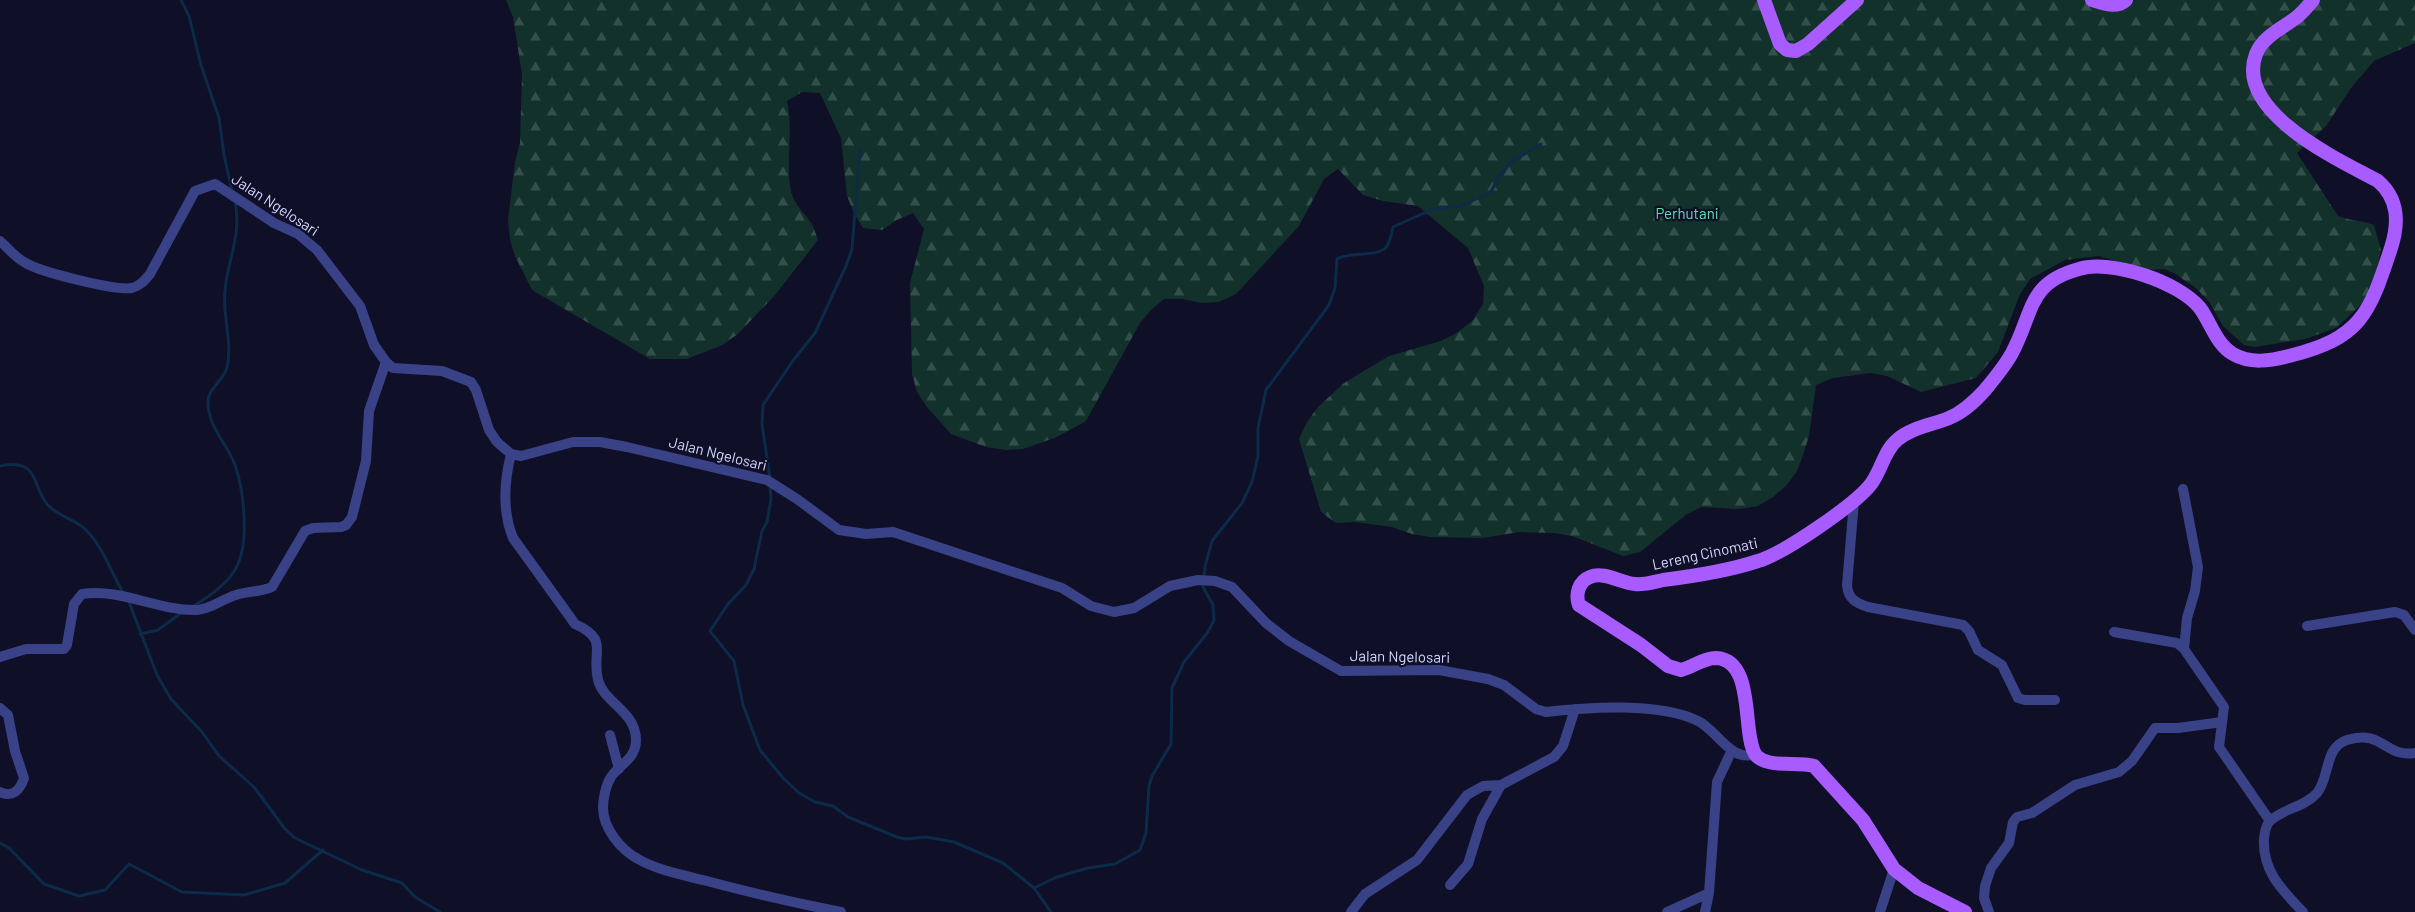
<svg xmlns="http://www.w3.org/2000/svg" width="2415" height="912" font-family="Barlow,sans-serif">
	<defs>
		<pattern id="forest-firs" width="22" height="20" patternUnits="userSpaceOnUse" patternTransform="scale(1.5)"><rect width="22" height="20" fill="#12312b"/><path d="M5 1l3.5 6h-7zM16 11l3.5 6h-7z" fill="#344e4b"/></pattern>
	</defs>
	<rect width="100%" height="100%" fill="#0f0f27"/>
	<path fill="url(#forest-firs)" d="M506,0H2415V43L2374,61L2351,88L2326,126L2297,153L2338,216C2350,221 2362,220 2374,225L2381,250L2374,286L2364,302L2336,328L2305,339L2254,347L2244,345L2223,326L2209,302L2197,289L2174,273L2164,269L2146,270L2099,256L2065,260L2030,279L2020,294L1998,352L1976,378L1921,392L1887,376L1870,373L1833,378L1816,385L1809,436L1803,455L1797,471L1786,486L1773,497L1758,506L1739,509L1702,507L1687,514L1640,552L1623,556L1572,536L1554,533L1519,532L1483,538L1430,537L1412,534L1392,527L1355,522L1336,523L1321,512L1299,439L1307,422L1318,407L1344,383L1389,356L1441,341L1458,332L1473,320L1483,304L1484,286L1468,248L1418,206L1383,201L1363,195L1338,169L1324,179L1299,226L1236,294L1219,302L1201,303L1183,299H1164L1151,310L1140,323L1086,421L1057,437L1023,449L1006,450L986,447L951,434L927,407L917,392L912,374L910,283L924,229L913,213L897,220L882,230L863,228L854,213L847,196L841,138L820,93L802,92L787,101C794,131 785,161 791,191C794,205 804,212 811,223C814,227 816,235 818,240L775,295L738,334L722,345L687,359H650L532,290L515,256L510,240L508,220L515,162L520,143L522,74L513,17Z"/>
	<g fill="none" stroke-linecap="round" stroke-linejoin="round">
		<path stroke="#0b2b49" stroke-width="3" d="M181,0L189,16L201,65L219,118L224,155L232,191
			M0,466C43,457 31,492 51,508C61,517 76,520 86,530C104,548 111,573 124,594
			M770,479L762,424L763,405L792,362L815,333L846,266L852,249L860,150
			M770,486L771,499L767,522L762,531L754,569L746,585L728,604L710,631L734,661L743,705L760,750L784,779L799,793L815,802L833,806L848,817L897,837L906,839L926,837L954,842L1003,863L1034,888L1051,912
			M129,602L157,675L171,699L202,732L219,756L254,787L285,829L295,838L362,870L402,883L415,897L440,912
			M192,607C208,597 230,583 238,564C249,539 244,491 235,465C227,443 209,429 208,403C207,389 223,381 227,368C233,343 222,315 225,290C228,259 242,234 235,201
			M140,634L158,630L181,613
			M0,843L9,848L44,884L79,896L105,890L129,864L182,892L244,895L285,883L323,850
			M1034,888L1057,877L1088,868L1115,864L1140,850L1146,833L1149,786L1152,776L1171,744L1172,688L1184,662L1208,632L1214,620L1213,605L1203,587L1205,567L1212,541L1242,503L1252,482L1258,456V428L1266,390L1329,305L1335,288L1337,259C1351,251 1379,258 1387,246C1390,241 1392,232 1393,227L1433,209L1461,206L1491,192L1499,176L1511,162L1541,144"/>
		<path stroke="#394286" stroke-width="10" d="M0,241C8,248 15,257 24,262C39,272 116,291 132,288C140,286 145,280 150,274L195,191L215,184L274,223L298,234L317,250L360,306L374,345L386,362L393,368L442,371L471,382L476,390L489,430L497,442L511,454L521,456L573,442H600L627,447L767,480L797,499L839,530L866,534L893,532L1062,588L1091,606L1114,612L1134,608L1170,586L1198,580L1215,581L1232,587L1266,623L1289,641L1341,671L1439,670L1488,679L1504,685L1536,709L1546,712C1588,707 1660,702 1698,721C1717,730 1731,763 1755,754
			M511,454C504,482 502,511 513,538L575,624C610,640 591,651 598,680C604,703 636,711 636,740C636,759 620,764 611,777C606,785 603,798 603,808C603,828 621,850 638,859C659,871 684,875 707,881C751,893 796,903 841,912
			M2183,489L2198,567L2195,591L2187,618L2184,649
			M1854,501L1847,585C1848,599 1856,603 1868,607L1963,625L1969,631L1978,650L2002,665L2018,698L2025,700H2055
			M2307,626L2395,612L2404,615L2415,630
			M2114,632L2177,643L2184,649L2224,707L2219,747L2270,821
			M0,657L26,649H64L67,645L74,604L82,594C121,588 158,611 197,610C212,609 222,599 236,595C248,591 261,592 272,587L305,531L313,528L341,527L346,525L352,517L366,461L369,411L386,362
			M0,708L8,715L15,751L24,778C20,790 13,798 0,792
			M610,735L619,769
			M1450,885L1468,864L1482,819L1501,785
			M1351,912L1365,894L1417,860L1467,795L1483,786L1501,785L1554,757L1563,746L1575,709
			M1667,912L1709,893
			M1705,912L1709,893L1717,782L1732,750
			M1880,912L1894,869
			M1989,912L1984,898L1985,886L1991,868L2009,843L2013,822L2017,817L2032,813L2075,785L2119,772L2132,761L2155,728H2178L2222,722
			M2303,912C2282,890 2262,871 2264,838C2265,832 2265,826 2270,821C2282,809 2305,807 2317,793C2330,778 2324,747 2347,740C2383,729 2385,758 2415,753"/>
		<path stroke="#a85bff" stroke-width="14" d="M1764,0L1780,44L1787,50L1796,51L1808,44L1857,0
			M2092,0C2104,3 2116,9 2126,0
			M1965,912L1918,888L1894,869L1863,820L1814,766C1798,761 1774,768 1759,758C1739,746 1759,660 1716,658C1703,658 1693,667 1681,670L1668,666L1641,645L1579,605C1575,594 1579,581 1590,577C1604,571 1621,583 1635,584C1644,585 1654,582 1663,580C1695,576 1728,571 1758,561C1783,554 1856,504 1871,484C1881,471 1884,451 1897,440C1912,427 1932,425 1949,418C1964,412 1975,401 1985,390C1994,379 2005,366 2012,353C2034,312 2027,283 2079,269C2111,259 2179,282 2200,308C2211,323 2216,344 2233,354C2250,364 2270,361 2289,356C2361,338 2369,315 2391,248C2399,223 2399,199 2378,181C2339,160 2234,112 2256,54C2263,36 2283,28 2297,17C2303,12 2308,6 2313,0"/>
	</g>
	<g text-anchor="middle" stroke-width="4.5" stroke-linejoin="round" paint-order="stroke">
		<g font-size="15" fill="#d4d6ff" stroke="#0f0f27">
			<text transform="translate(275 205) rotate(33)" y="5">Jalan Ngelosari</text>
			<text transform="translate(718 454) rotate(14)" y="5">Jalan Ngelosari</text>
			<text transform="translate(1705 554) rotate(-12)" y="5">Lereng Cinomati</text>
			<text transform="translate(1400 657) rotate(1)" y="5">Jalan Ngelosari</text>
		</g>
		<g font-size="15" fill="#5ee2ac" stroke="#0f0f27">
			<text x="1687" y="219">Perhutani</text>
		</g>
	</g>
</svg>
